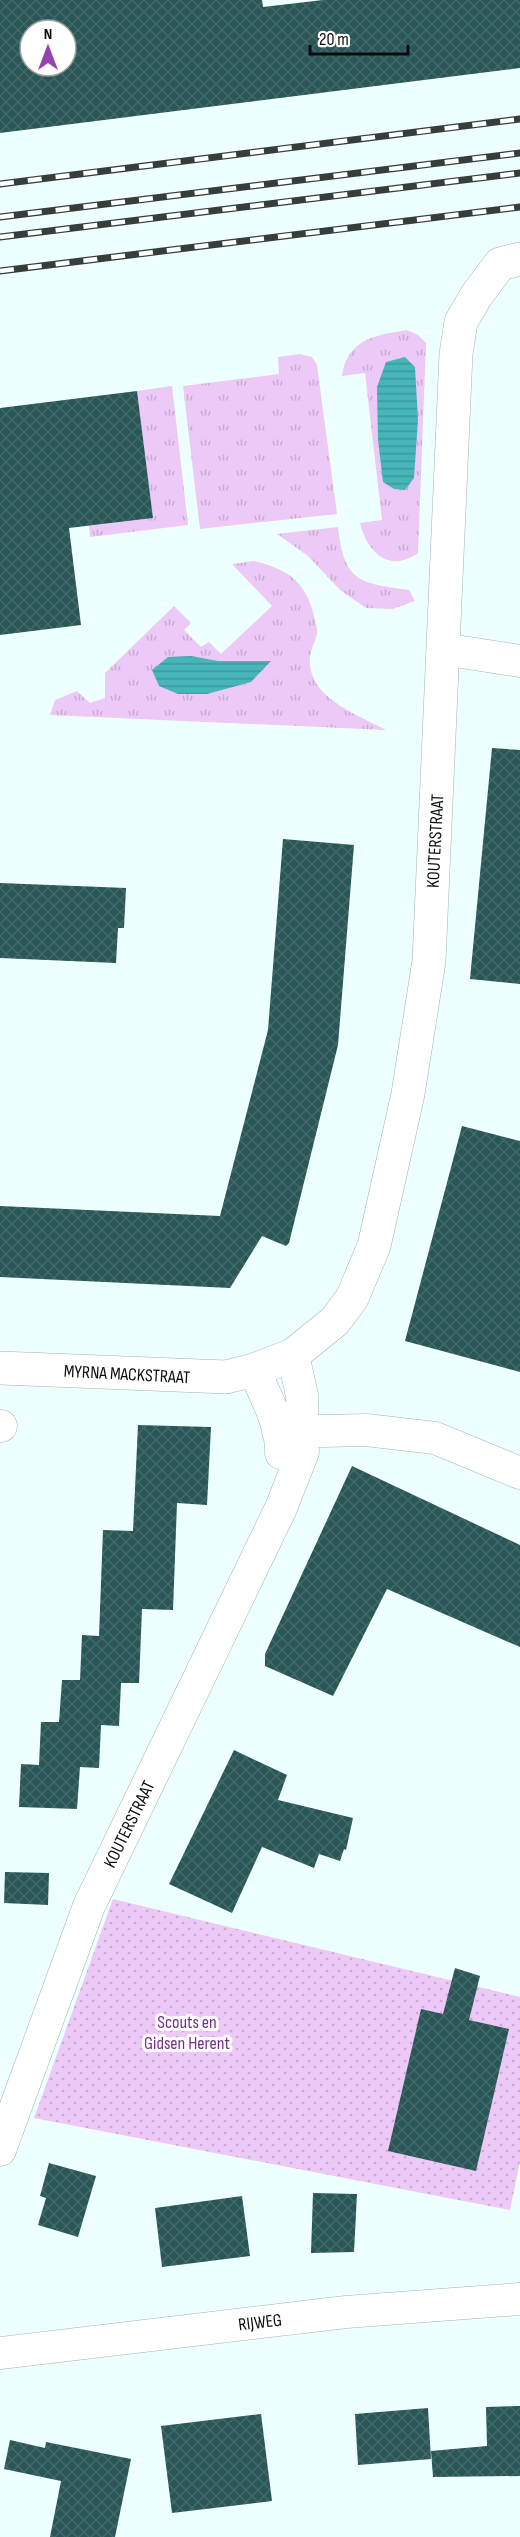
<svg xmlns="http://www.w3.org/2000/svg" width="520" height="2537" font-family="'Sofia Sans Condensed',sans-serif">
	<defs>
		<pattern id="grass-tufts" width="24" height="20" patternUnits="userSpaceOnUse" patternTransform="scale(1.5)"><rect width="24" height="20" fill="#ecc9f6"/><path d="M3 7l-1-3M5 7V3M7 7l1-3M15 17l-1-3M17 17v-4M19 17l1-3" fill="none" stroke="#c9abd2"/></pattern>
		<pattern id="park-dots" width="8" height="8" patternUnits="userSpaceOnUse" patternTransform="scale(1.5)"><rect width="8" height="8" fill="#ecc9f6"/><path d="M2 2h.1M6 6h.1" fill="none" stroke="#c9abd2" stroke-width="1.8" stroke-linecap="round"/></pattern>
		<pattern id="water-rules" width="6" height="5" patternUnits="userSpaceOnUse" patternTransform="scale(1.5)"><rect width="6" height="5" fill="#47b5b9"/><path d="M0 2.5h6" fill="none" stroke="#3d9a9e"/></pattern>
		<pattern id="building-cross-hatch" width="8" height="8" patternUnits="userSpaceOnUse" patternTransform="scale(1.5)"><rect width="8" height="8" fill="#295657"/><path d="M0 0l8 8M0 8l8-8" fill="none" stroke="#45696a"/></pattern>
	</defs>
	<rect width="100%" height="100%" fill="#eff"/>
	<path fill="url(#grass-tufts)" d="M407,330L418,335L426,343L418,553C388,574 367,551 360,523L382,520L365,373L342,376C347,339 376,335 407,330Z
		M300,354L312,357L317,365L337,514L200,529L183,386L279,374L278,357Z
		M172,386L188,525L90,537L89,526L153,518L137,391Z
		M338,527C344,582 359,583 409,590L415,601L393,609L366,608L340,590L308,556L277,534Z
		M254,561C296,571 309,587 317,629C319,642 303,652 313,677C322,702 365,719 386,730L50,715L55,700L77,691L90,703L105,698V673L174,606L191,623L184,630L201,647L209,642L221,654L272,606L232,564Z"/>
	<path fill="url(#park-dots)" d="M113,1899L520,1997V2162L510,2210L34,2118Z"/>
	<path fill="url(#water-rules)" d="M405,357L415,367L418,420L414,478L405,490L394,489L383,482L378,440L377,387L386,362Z
		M191,656L218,661H271L251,682L207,694H178L159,686L152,670L168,657Z"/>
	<path fill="url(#building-cross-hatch)" fill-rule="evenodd" d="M0,0H262L263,7L323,0H520V68L0,133ZM30,30H66V66H30Z
		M137,391L153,518L69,528L81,625L0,635V408Z
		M492,748L520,750V984L470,979Z
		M283,839L354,845L338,1045L289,1243L286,1246L262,1236L230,1288L0,1277V1206L220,1216L268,1030Z
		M0,883L126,888L124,928H118L116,963L0,958Z
		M462,1126L520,1141V1372L405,1341Z
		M138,1425L211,1427L207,1505L177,1503L173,1610L142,1609L139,1683H121L119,1726L101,1725L99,1768L80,1767L77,1809L19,1807L21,1764L39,1765L41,1722H59L62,1680H80L82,1635L99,1636L103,1530L133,1531Z
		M352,1466L520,1545V1647L387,1589L333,1696L265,1666V1654Z
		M234,1750L287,1775L278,1800L353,1818L346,1850L344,1849L340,1861L319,1854L314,1868L262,1847L232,1913L169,1884Z
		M5,1872L49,1873L48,1905L4,1903Z
		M455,1968L480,1976L469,2020L509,2029L476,2171L388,2151L421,2009L443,2014Z
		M49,2163L96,2176L78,2237L38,2225L46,2198L40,2196Z
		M313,2193L357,2194L354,2252L311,2253Z
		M242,2196L250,2256L162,2267L155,2208Z
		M520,2406V2476L433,2477L431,2451L487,2446L486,2407Z
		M428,2408L431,2459L358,2465L355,2414Z
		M261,2414L272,2501L172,2513L161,2426Z
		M10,2440L45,2448L46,2442L131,2459L115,2537H50L61,2481L4,2469Z"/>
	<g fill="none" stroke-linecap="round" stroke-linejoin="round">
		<g stroke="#a3b3b4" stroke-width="33">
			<path id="minor" d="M443,649L520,661
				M254,1370C265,1395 282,1425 281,1453
				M0,1426H1
				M278,1432L366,1430L435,1438L520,1473
				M0,2150L89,1906L281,1508L303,1452L302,1395L293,1355
				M0,2353L346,2312L520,2299"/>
		</g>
		<g stroke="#a3b3b4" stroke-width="34">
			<path id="tertiary" d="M0,1368L226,1377L254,1370L293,1355L335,1321L352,1298L374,1246L408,1094L429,961L456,354L461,322L476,296L500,264L520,259"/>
		</g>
		<use href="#minor" stroke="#fff" stroke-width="32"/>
		<use href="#tertiary" stroke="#fff" stroke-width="33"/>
		<g stroke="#363d3d" stroke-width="7">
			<path id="rail" d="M0,184L520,119
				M0,217L520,153
				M0,237L520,173
				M0,271L520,207"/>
		</g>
		<use href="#rail" stroke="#fff" stroke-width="4.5" stroke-dasharray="14" stroke-linecap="butt"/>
	</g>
	<g text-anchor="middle" stroke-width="6" stroke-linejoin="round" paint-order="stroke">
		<g font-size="18" fill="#080d0d" stroke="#fff">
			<text transform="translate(435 841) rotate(-87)" y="6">KOUTERSTRAAT</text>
			<text transform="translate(127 1374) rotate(3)" y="6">MYRNA MACKSTRAAT</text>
			<text transform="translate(129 1824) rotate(-64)" y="6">KOUTERSTRAAT</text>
			<text transform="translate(260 2322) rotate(-7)" y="6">RIJWEG</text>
		</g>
		<g font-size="18" fill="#752f89" stroke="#fff">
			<text x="187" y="2028">Scouts en<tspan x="187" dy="21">Gidsen Herent</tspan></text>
		</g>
	</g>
	<g transform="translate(48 48)"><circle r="28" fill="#ffffff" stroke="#9c9e9e" stroke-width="1.5"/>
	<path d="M0-4.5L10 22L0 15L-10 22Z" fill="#9741af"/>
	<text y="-9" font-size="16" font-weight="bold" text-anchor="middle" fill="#080d0d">N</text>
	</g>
	<path d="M310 45v9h98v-9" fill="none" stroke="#080d0d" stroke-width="3"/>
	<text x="319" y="45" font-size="18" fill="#080d0d" stroke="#ffffff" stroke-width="4.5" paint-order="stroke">20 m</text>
</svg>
